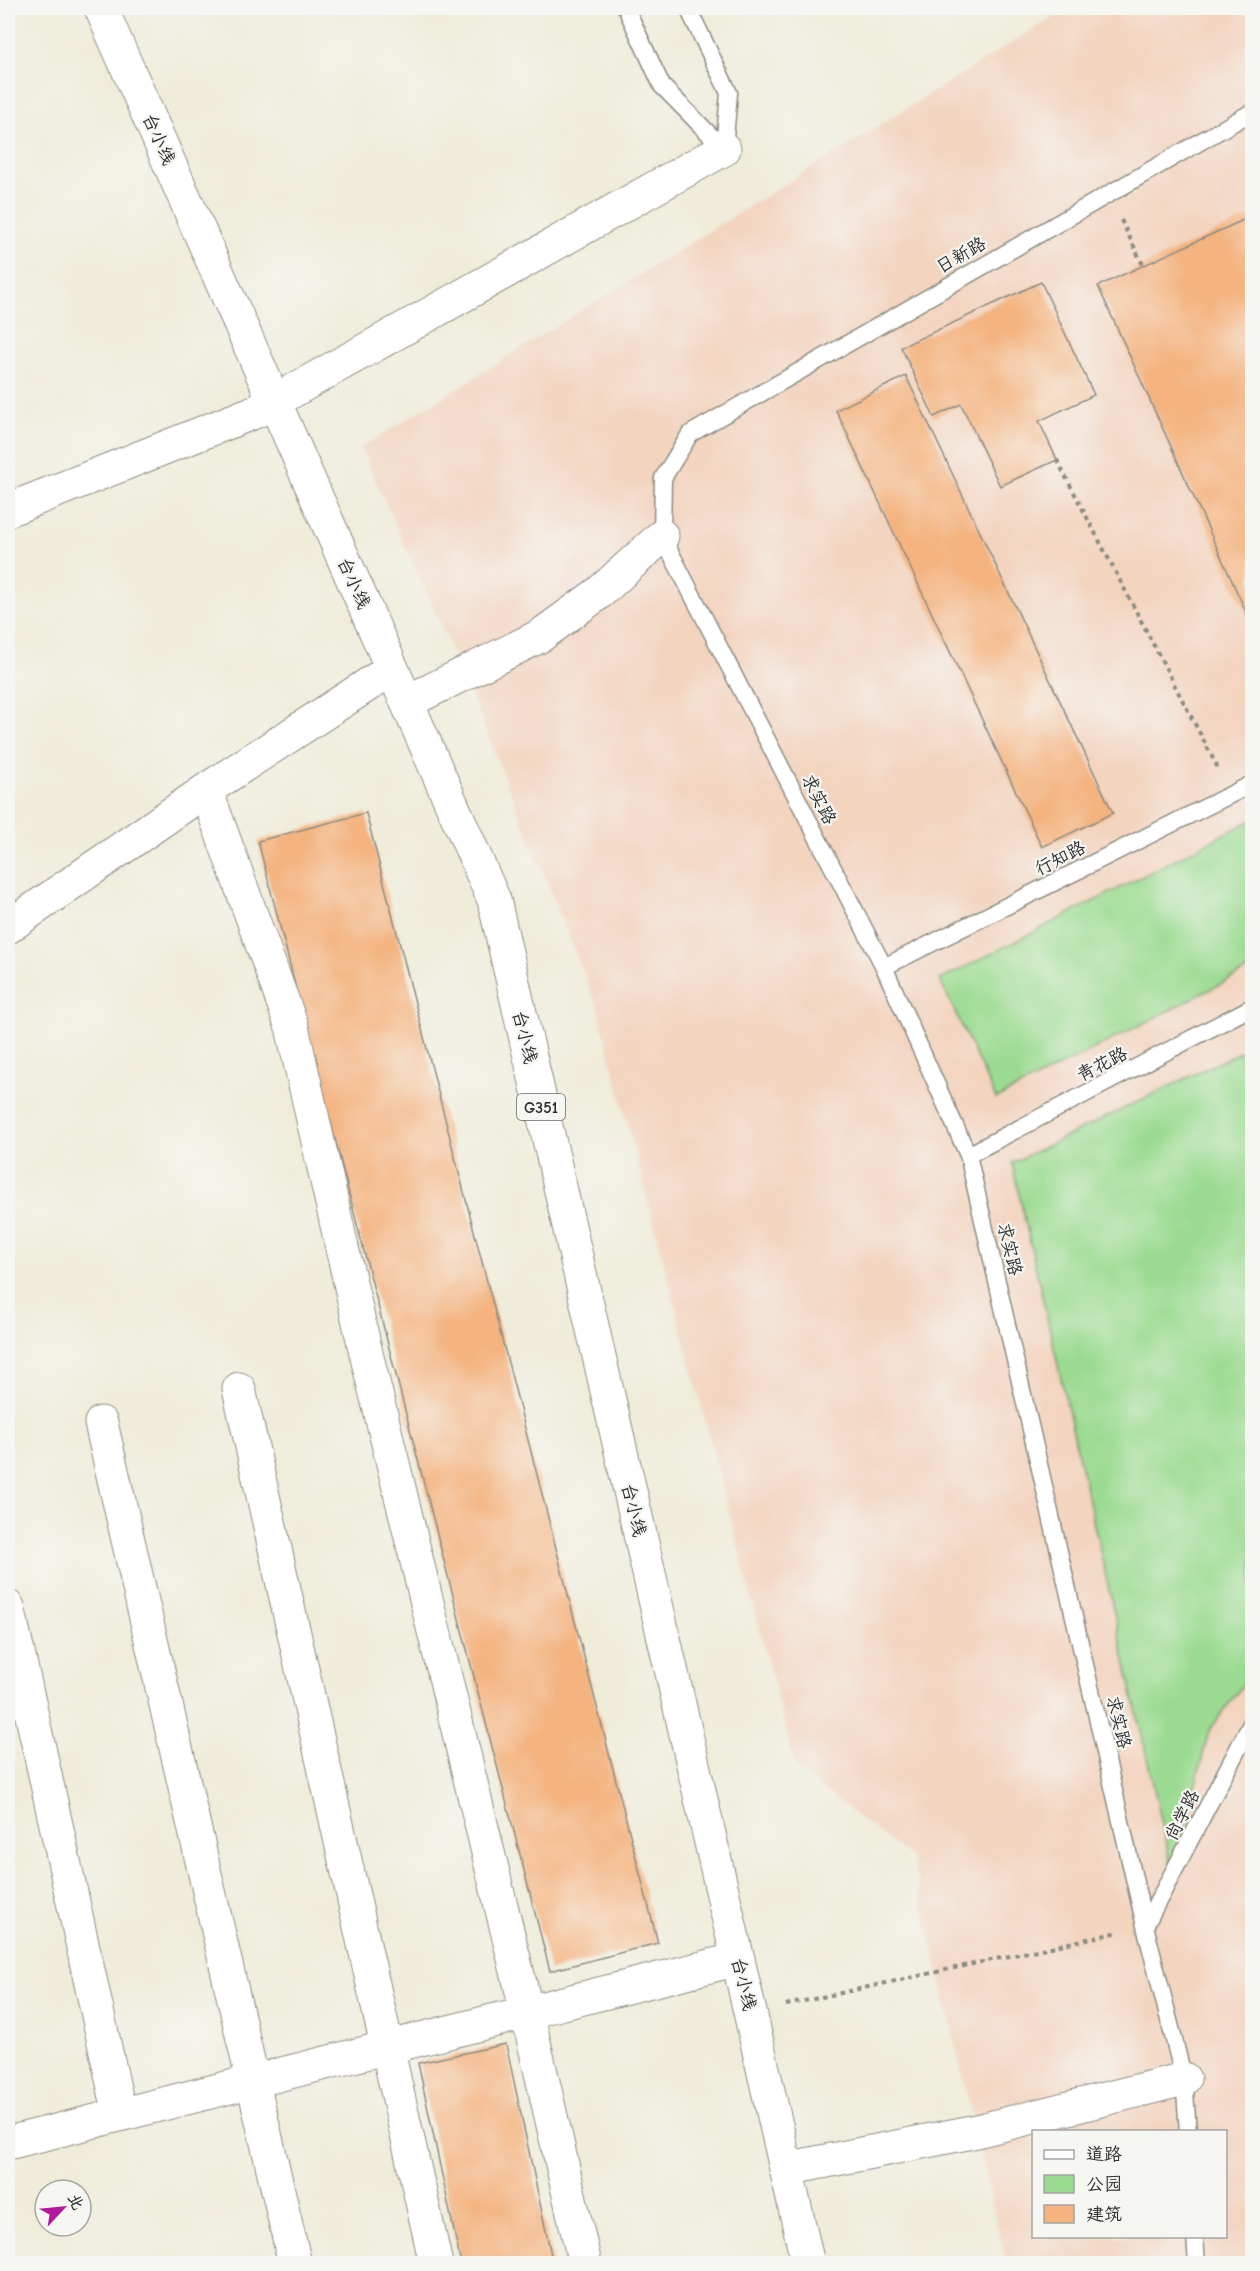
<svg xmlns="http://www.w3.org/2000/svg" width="1260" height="2271" font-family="'Comic Neue','LXGW WenKai TC',sans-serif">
	<rect width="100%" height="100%" fill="#f6f6f2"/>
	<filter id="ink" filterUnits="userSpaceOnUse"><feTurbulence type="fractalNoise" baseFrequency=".0167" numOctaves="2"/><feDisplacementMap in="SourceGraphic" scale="12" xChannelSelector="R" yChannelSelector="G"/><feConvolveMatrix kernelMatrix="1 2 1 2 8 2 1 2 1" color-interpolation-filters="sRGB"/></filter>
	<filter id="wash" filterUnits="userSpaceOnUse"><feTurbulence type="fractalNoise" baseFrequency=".008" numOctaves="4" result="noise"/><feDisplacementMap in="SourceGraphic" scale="24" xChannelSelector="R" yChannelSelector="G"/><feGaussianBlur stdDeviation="1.35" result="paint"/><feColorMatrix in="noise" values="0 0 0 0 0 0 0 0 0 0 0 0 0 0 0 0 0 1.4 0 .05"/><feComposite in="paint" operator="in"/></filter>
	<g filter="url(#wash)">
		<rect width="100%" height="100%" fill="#efecd9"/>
		<path fill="#f3d4bf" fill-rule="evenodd" d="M1068,8H1252V2263H1006L912,1858L796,1769L597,1006L463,675L361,448ZM1034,2132H1226V2236H1034Z"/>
		<path fill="#9bdb91" stroke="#63835e" stroke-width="1.5" d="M1252,820V968L996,1099L940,980Z
			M1252,1046V1672L1209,1731L1173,1872L1012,1163Z"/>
		<g id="blocks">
			<path fill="#f4b37f" d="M1252,216V625L1098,286Z
				M1041,282L1094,395L1039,421L1057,460L1000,486L961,404L934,417L901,347Z
				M906,376L1113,813L1042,847L836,410Z
				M366,813L658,1943L550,1971L258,841Z
				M506,2044L553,2264H461L418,2063Z"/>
		</g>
	</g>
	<g filter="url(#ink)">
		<use href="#blocks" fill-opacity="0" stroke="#8d8c82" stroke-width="1.5"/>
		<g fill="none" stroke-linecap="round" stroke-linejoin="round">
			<g stroke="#8d8c82" stroke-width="19">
				<path id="lane" d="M626,8L662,86L724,149
					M688,8L729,93L724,149
					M884,967L1252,784
					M968,1155L1252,1007
					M1145,1926L1252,1722
					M1188,2132L1184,2079L1145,1926L968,1155L884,967L662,536L663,478L690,434L1252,112
					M1195,2236L1197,2264"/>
			</g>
			<g stroke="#8d8c82" stroke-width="35">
				<path id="street" d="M8,510L257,411L724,149
					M407,702L540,636L599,593L662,536
					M206,790L292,1027L366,1353L527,2012L585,2264
					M8,927L206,790L392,669
					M239,1389L436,2264
					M101,1423L295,2264
					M8,1607L120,2115
					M8,2143L738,1959
					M786,2169L977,2131L1184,2079"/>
			</g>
			<g stroke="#8d8c82" stroke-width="35">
				<path id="highway" d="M101,8L494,900L808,2264"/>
			</g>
			<path stroke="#8d8c82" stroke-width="4" stroke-dasharray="4.5 4.5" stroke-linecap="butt" d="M1121,220L1143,265
				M1057,460L1219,770
				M786,2005L1119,1932"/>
			<use href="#lane" stroke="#fff" stroke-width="16"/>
			<use href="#street" stroke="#fff" stroke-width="33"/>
			<use href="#highway" stroke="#fff" stroke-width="33"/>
		</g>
	</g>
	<g text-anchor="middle" stroke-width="4.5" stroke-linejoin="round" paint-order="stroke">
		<rect fill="#f6f6f2" stroke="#686867" stroke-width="1.5" x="517" y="1094" width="48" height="26" rx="4.5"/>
		<g font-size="16" font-weight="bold" fill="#2b2b2b">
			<text x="541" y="1113">G351</text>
		</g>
		<g font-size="18" fill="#2b2b2b" stroke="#f6f6f2">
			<text transform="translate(159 139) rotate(66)" y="6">台小线</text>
			<text transform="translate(961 255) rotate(-30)" y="6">日新路</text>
			<text transform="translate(354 583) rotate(66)" y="6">台小线</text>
			<text transform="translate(819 799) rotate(63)" y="6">求实路</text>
			<text transform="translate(1060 858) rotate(-27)" y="6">行知路</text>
			<text transform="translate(525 1037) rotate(77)" y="6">台小线</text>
			<text transform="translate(1102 1064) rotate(-27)" y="6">青花路</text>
			<text transform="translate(1010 1249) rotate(77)" y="6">求实路</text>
			<text transform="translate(634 1510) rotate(77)" y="6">台小线</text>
			<text transform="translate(1119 1722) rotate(77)" y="6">求实路</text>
			<text transform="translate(1182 1815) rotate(-63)" y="6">尚学路</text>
			<text transform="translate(744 1984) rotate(77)" y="6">台小线</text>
		</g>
	</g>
	<rect width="1260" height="2271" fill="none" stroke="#f6f6f2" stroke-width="30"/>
	<rect x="1032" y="2130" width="195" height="108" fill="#f6f6f2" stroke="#a5a5a2" stroke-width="1.5"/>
	<rect x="1044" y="2150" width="30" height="9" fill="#ffffff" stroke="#a5a5a2" stroke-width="1.5"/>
	<text x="1086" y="2160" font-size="18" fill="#2b2b2b">道路</text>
	<rect x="1044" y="2175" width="30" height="18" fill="#9bdb91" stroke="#a5a5a2" stroke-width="1.5"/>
	<text x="1086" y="2190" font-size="18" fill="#2b2b2b">公园</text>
	<rect x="1044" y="2205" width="30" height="18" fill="#f4b37f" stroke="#a5a5a2" stroke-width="1.5"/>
	<text x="1086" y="2220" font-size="18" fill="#2b2b2b">建筑</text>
	<g transform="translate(63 2208) rotate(64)"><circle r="28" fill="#f6f6f2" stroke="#a5a5a2" stroke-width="1.5"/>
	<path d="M0-4.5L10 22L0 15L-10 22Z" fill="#b5179e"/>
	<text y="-9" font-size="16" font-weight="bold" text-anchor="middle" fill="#2b2b2b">北</text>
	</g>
</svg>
